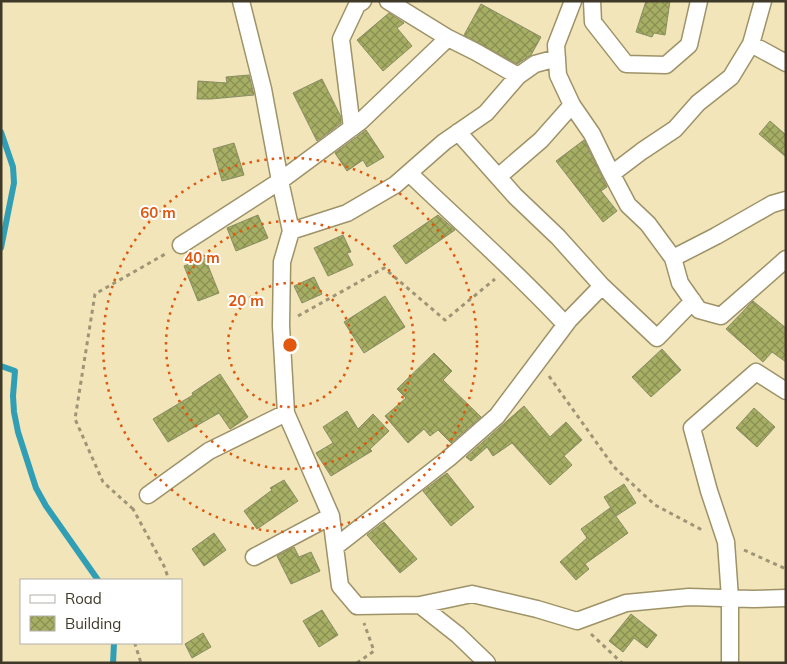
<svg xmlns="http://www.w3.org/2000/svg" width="787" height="664" font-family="Mulish,sans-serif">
	<defs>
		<pattern id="building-cross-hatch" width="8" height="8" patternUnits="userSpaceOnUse" patternTransform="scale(1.25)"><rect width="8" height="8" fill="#a6af63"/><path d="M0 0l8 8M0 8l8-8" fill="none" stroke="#898f52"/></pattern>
	</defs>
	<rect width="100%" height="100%" fill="#f1e5b9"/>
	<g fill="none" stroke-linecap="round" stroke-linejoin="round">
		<path stroke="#309eb4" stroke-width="6" d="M1,132L13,167L14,183L1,248
			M1,366L15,371L13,396L14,412L18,432L36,488L46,506L98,580
			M113,663L114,643"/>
	</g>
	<path fill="url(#building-cross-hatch)" stroke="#888d64" d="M646,1H670L665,35L654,33L652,37L636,32Z
		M481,4L541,37L531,55L517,64L464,35Z
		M389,13L404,23L397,28L412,46L383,71L357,40Z
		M249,75L254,95L211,99H197L198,81L227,83L226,77Z
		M322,79L341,117V123L317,141L293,93Z
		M770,121L786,135V157L759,134Z
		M366,130L384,157L367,167L363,160L347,171L335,153Z
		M584,140L607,187L601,191L617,211L603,222L556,161Z
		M234,143L244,175L222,181L213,149Z
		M258,215L268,238L236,251L227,228Z
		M438,215L455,230L406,264L393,246Z
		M343,235L351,252L347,253L353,265L328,276L314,248Z
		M205,258L219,293L198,301L184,266Z
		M314,277L322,294L302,303L294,286Z
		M385,296L405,327L364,353L344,322Z
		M753,301L786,328V362L772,352L763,362L726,329Z
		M662,349L681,370L651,397L632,377Z
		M434,353L452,371L443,380L481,417L451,443L438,430L430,436L424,429L408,443L385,416L406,398L397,389Z
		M220,374L248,417L230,429L219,413L168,442L153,419L193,395L192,393Z
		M524,406L550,437L566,422L582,440L564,456L572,465L550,485L512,443L493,456L487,447L471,461L466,457Z
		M754,408L775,427L757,447L736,428Z
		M347,411L358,429L373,414L389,431L370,449L372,451L331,476L316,453L333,443L323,427Z
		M447,473L474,507L451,526L423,491Z
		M284,480L298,501L257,529L244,511L272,490L270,488Z
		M624,484L636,503L616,516L604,497Z
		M610,508L628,533L585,564L589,569L576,580L560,562L587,538L581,529Z
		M384,522L417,559L400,573L367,535Z
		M214,533L226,550L204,566L192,549Z
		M294,547L299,557L311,552L320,571L291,584L277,556Z
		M322,610L338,635L319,647L303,621Z
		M631,614L657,635L647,648L634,638L623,652L609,641Z
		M203,633L211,647L192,658L185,644Z"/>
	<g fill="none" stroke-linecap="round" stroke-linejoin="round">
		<g stroke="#9e9268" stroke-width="19">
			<path id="minor" d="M241,1L263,89L280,181L291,231L347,213L395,185L444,142L486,113L518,76
				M388,1L448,38L476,52L518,76L535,64L557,58
				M573,1L556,45L558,75L572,105L592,134L609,169L613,173L642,151L675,129L698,103L731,77L751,44
				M592,1L593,22L626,64L666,65L689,45L699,1
				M763,1L751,44L786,63
				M352,128L341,39L357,5L363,1
				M458,132L515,196L558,237L602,286
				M609,169L628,205L648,224L673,258
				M409,173C461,223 516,271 565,324L602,286L657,338L693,301
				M498,177L541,140L572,105
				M786,200L772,204L716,236L673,258L680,283L699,310L721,316L786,259
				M291,231L282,262L281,326L286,413L331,516L340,586L357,606L420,605L472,594L537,609L577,621L626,603L689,597L753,599L786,598
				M181,245L280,181L361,121L448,38
				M148,495L209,451L286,413
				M335,547L449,458L497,416L569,320
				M254,557L331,516
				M420,605L458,635L487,663
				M730,663V598L726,542L709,491L692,428L756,372L786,391"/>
		</g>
		<path stroke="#9e9576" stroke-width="3" stroke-dasharray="4 4" stroke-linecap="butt" d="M298,316L384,268L445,320L495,279
			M549,376L614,467L655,505L702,530
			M134,508L133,509L164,566L169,580
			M133,509L103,482L75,419L95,294L167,253
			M744,550L786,569
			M591,634L622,663
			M136,643L135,644L141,663
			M357,663L374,651L364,623"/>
		<use href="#minor" stroke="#fff" stroke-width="16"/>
	</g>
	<g fill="none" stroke="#e0570d" stroke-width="2.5" stroke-dasharray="2.5 5">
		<circle cx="290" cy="345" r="62"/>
		<circle cx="290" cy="345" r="124"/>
		<circle cx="290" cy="345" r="187"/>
	</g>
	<circle cx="290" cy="345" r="8" fill="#e0570d" stroke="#fff" stroke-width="2.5"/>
	<g font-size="15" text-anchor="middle" font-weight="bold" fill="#e0570d" stroke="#fff" stroke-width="4" stroke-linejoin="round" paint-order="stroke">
		<text x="158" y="218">60 m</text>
		<text x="202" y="263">40 m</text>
		<text x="246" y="306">20 m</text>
	</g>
	<rect width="787" height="664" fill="none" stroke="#3e3928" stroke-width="5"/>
	<rect x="20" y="579" width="162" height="65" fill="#ffffff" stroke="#b2b0a9"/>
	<rect x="30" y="595" width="25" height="8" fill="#ffffff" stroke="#b2b0a9"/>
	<text x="65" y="604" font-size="15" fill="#3e3928">Road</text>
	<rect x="30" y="616" width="25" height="15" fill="url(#building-cross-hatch)" stroke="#b2b0a9"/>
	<text x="65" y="629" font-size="15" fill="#3e3928">Building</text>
</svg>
